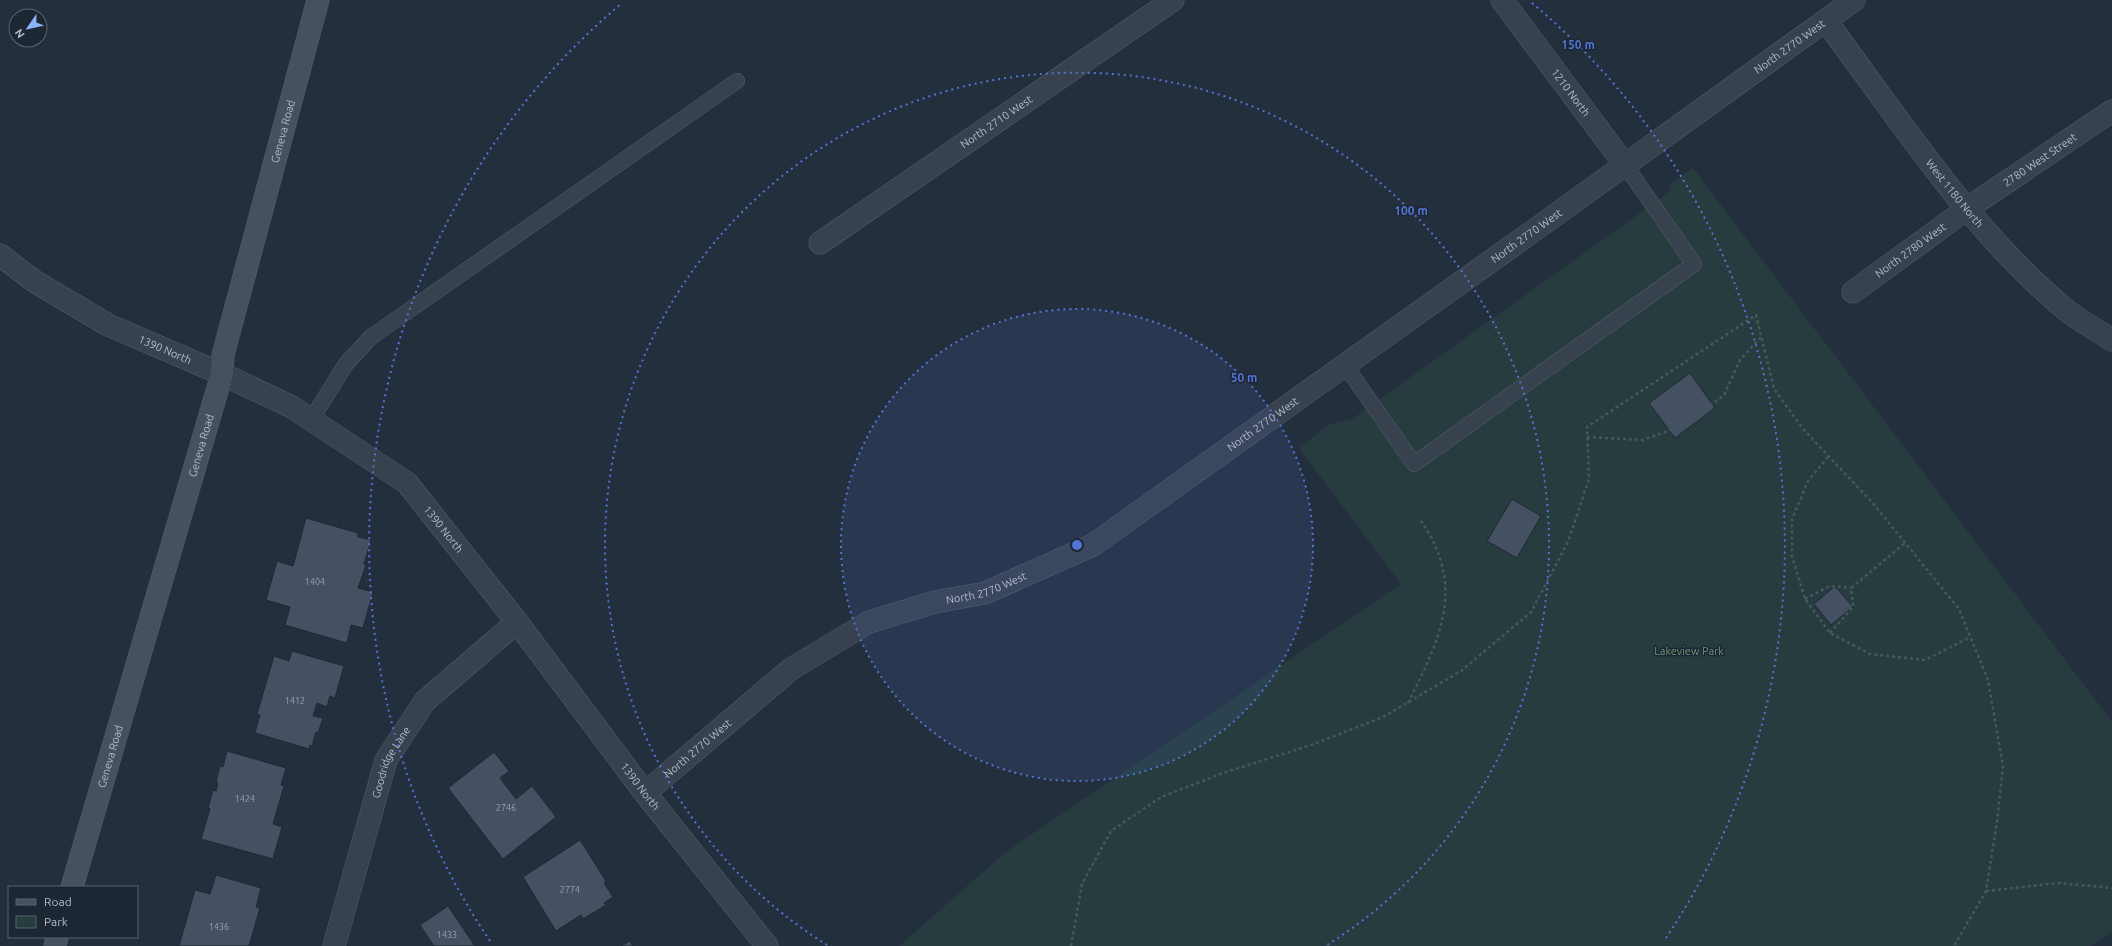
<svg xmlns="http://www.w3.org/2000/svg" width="2112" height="946" font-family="Ubuntu,sans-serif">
	<rect width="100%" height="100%" fill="#242f3e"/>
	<path fill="#263c3f" d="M1693,168L2112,722V932L2091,946H899L1007,851L1401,584L1299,448L1330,424L1351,420L1669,192L1671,183Z"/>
	<path fill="#455162" stroke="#1f2835" d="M1690,373L1715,408L1675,438L1649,403Z
		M1512,499L1541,516L1517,558L1487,541Z
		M306,518L358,533V537L371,540L364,564L366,565L358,588L373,592L363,628L351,625L347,643L285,625L290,607L266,600L277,561L293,566Z
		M1835,586L1853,607L1831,625L1814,604Z
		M292,651L344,666L335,698L330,696L327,707L317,703L313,716L323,718L318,733L316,732L312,746L310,745L309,749L255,733L260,715L257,714L274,656L289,661Z
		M227,751L286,768L281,785L284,786L273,824L282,827L273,859L201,839L210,809L208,808L213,790L216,791L218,783L216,782L220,766L223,767Z
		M494,752L509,771L500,778L516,799L532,786L556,817L503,859L448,788Z
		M580,840L606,881L604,883L613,897L604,903L606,905L583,919L581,915L556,931L523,877Z
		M216,875L261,888L256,907L260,908L249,946H179L195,890L210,894Z
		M448,906L475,946H434L420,925Z
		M630,941L633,946H621Z"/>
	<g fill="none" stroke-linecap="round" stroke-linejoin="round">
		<g stroke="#565f6c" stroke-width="16">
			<path id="service" d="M1345,365L1414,464L1694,264L1625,165
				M311,420L346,364L371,337L737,81"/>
		</g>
		<g stroke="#565f6c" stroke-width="23">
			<g id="minor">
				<path id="s1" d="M1502,0L1625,165"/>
				<path id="s2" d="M1826,21C1900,120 1970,230 2066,310C2080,321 2097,330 2112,340"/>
				<path id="s3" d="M820,243L1173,0"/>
				<path id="s4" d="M0,255L34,281L108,325L222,374"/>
				<path id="s5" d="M1853,292L1968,208L2112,111"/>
				<path id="s6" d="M645,793L791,669L869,622L935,602L985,593L1093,545L1536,229L1854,0"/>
				<path id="s7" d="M334,946L386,760L425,701L517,622"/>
			</g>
		</g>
		<g stroke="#565f6c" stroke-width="23">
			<g id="tertiary">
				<path id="s8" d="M222,374L292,407L407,483L517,622L645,793L767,946"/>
			</g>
		</g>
		<g stroke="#565f6c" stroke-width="23">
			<g id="secondary">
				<path id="s9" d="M72,887L222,374L223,355L318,0"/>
				<path d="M55,946L57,937"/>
			</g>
		</g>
		<path stroke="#44595c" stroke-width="2.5" stroke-dasharray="3 3" stroke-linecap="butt" d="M1587,437L1643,440L1686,424L1724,395L1740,360L1761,337
			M1828,457L1808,481L1792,519V556L1805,599L1830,633L1870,654L1925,660L1970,637
			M1805,599L1830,586L1851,588
			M1830,633L1853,607L1851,588L1905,543
			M1408,703C1441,637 1467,585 1419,518
			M1986,891L2058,883L2112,888
			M1071,946L1082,884L1111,831L1161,797L1223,773L1311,745L1383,717L1461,671L1531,612L1568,542L1589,479L1587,427L1756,315L1774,389L1803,429L1871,501L1959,609L1988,680L2003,767L1997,822L1986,891L1954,946"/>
		<use href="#service" stroke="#38414e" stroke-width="15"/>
		<use href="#minor" stroke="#38414e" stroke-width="22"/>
		<use href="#tertiary" stroke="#38414e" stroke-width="22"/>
		<use href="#secondary" stroke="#465061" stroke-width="22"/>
	</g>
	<circle cx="1077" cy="545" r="236" fill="#5274d3" fill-opacity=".12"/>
	<g fill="none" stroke="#5274d3" stroke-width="2" stroke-dasharray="2 4">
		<circle cx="1077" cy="545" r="236"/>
		<path d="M827 945A472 472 0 1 1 1327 945"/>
		<path d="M490 941A708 708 0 0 1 622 3M1532 3A708 708 0 0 1 1664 941"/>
	</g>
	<g text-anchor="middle" stroke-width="3" stroke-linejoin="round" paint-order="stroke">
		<g font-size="9" fill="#98a1af">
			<text x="315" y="585">1404</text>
			<text x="295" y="704">1412</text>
			<text x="245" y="802">1424</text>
			<text x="506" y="811">2746</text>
			<text x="570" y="893">2774</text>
			<text x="219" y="930">1436</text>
			<text x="447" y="938">1433</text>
		</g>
		<g font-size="11" fill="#b4bcc9" stroke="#1d2633">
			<text dy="4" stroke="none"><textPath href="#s6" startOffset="1377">North 2770 West</textPath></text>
			<text dy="4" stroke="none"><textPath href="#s1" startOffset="115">1210 North</textPath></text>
			<text dy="4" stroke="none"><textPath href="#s3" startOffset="214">North 2710 West</textPath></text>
			<text dy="4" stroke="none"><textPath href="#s9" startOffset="785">Geneva Road</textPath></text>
			<text dy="4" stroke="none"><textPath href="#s5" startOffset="229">2780 West Street</textPath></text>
			<text dy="4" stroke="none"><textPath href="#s2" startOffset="215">West 1180 North</textPath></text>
			<text dy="4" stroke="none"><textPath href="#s6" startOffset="1053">North 2770 West</textPath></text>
			<text dy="4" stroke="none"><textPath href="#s5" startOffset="71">North 2780 West</textPath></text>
			<text dy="4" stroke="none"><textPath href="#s4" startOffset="191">1390 North</textPath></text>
			<text dy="4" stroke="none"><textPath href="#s6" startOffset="729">North 2770 West</textPath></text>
			<text dy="4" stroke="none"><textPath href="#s9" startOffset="460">Geneva Road</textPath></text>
			<text dy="4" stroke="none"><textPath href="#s8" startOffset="274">1390 North</textPath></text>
			<text dy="4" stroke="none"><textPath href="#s6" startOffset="405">North 2770 West</textPath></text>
			<text dy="4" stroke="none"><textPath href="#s6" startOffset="69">North 2770 West</textPath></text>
			<text dy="4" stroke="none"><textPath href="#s9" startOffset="136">Geneva Road</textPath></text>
			<text dy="4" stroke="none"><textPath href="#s7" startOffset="193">Goodridge Lane</textPath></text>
			<text dy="4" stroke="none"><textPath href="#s8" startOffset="598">1390 North</textPath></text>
		</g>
		<g font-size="11" fill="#6b9a76" stroke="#1d2633">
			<text x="1689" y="655">Lakeview Park</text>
		</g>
	</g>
	<circle cx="1077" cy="545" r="6" fill="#5274d3" stroke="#1d2633" stroke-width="2"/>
	<g font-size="12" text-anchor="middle" font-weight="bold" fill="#5274d3" stroke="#1d2633" stroke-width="3" stroke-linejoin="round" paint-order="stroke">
		<text x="1578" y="49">150 m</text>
		<text x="1411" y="215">100 m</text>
		<text x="1244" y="382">50 m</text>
	</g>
	<rect x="8" y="886" width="130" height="52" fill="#1d2633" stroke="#59626f"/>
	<rect x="16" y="899" width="20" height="6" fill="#465061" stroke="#59626f"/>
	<text x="44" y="906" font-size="12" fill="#b4bcc9">Road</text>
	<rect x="16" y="916" width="20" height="12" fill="#263c3f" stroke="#59626f"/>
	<text x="44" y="926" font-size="12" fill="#b4bcc9">Park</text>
	<g transform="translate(28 28) rotate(236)"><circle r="19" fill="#1d2633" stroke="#59626f"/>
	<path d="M0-3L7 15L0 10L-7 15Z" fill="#8ab4f8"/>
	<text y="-6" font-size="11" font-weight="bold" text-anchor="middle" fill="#b4bcc9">N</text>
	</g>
</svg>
